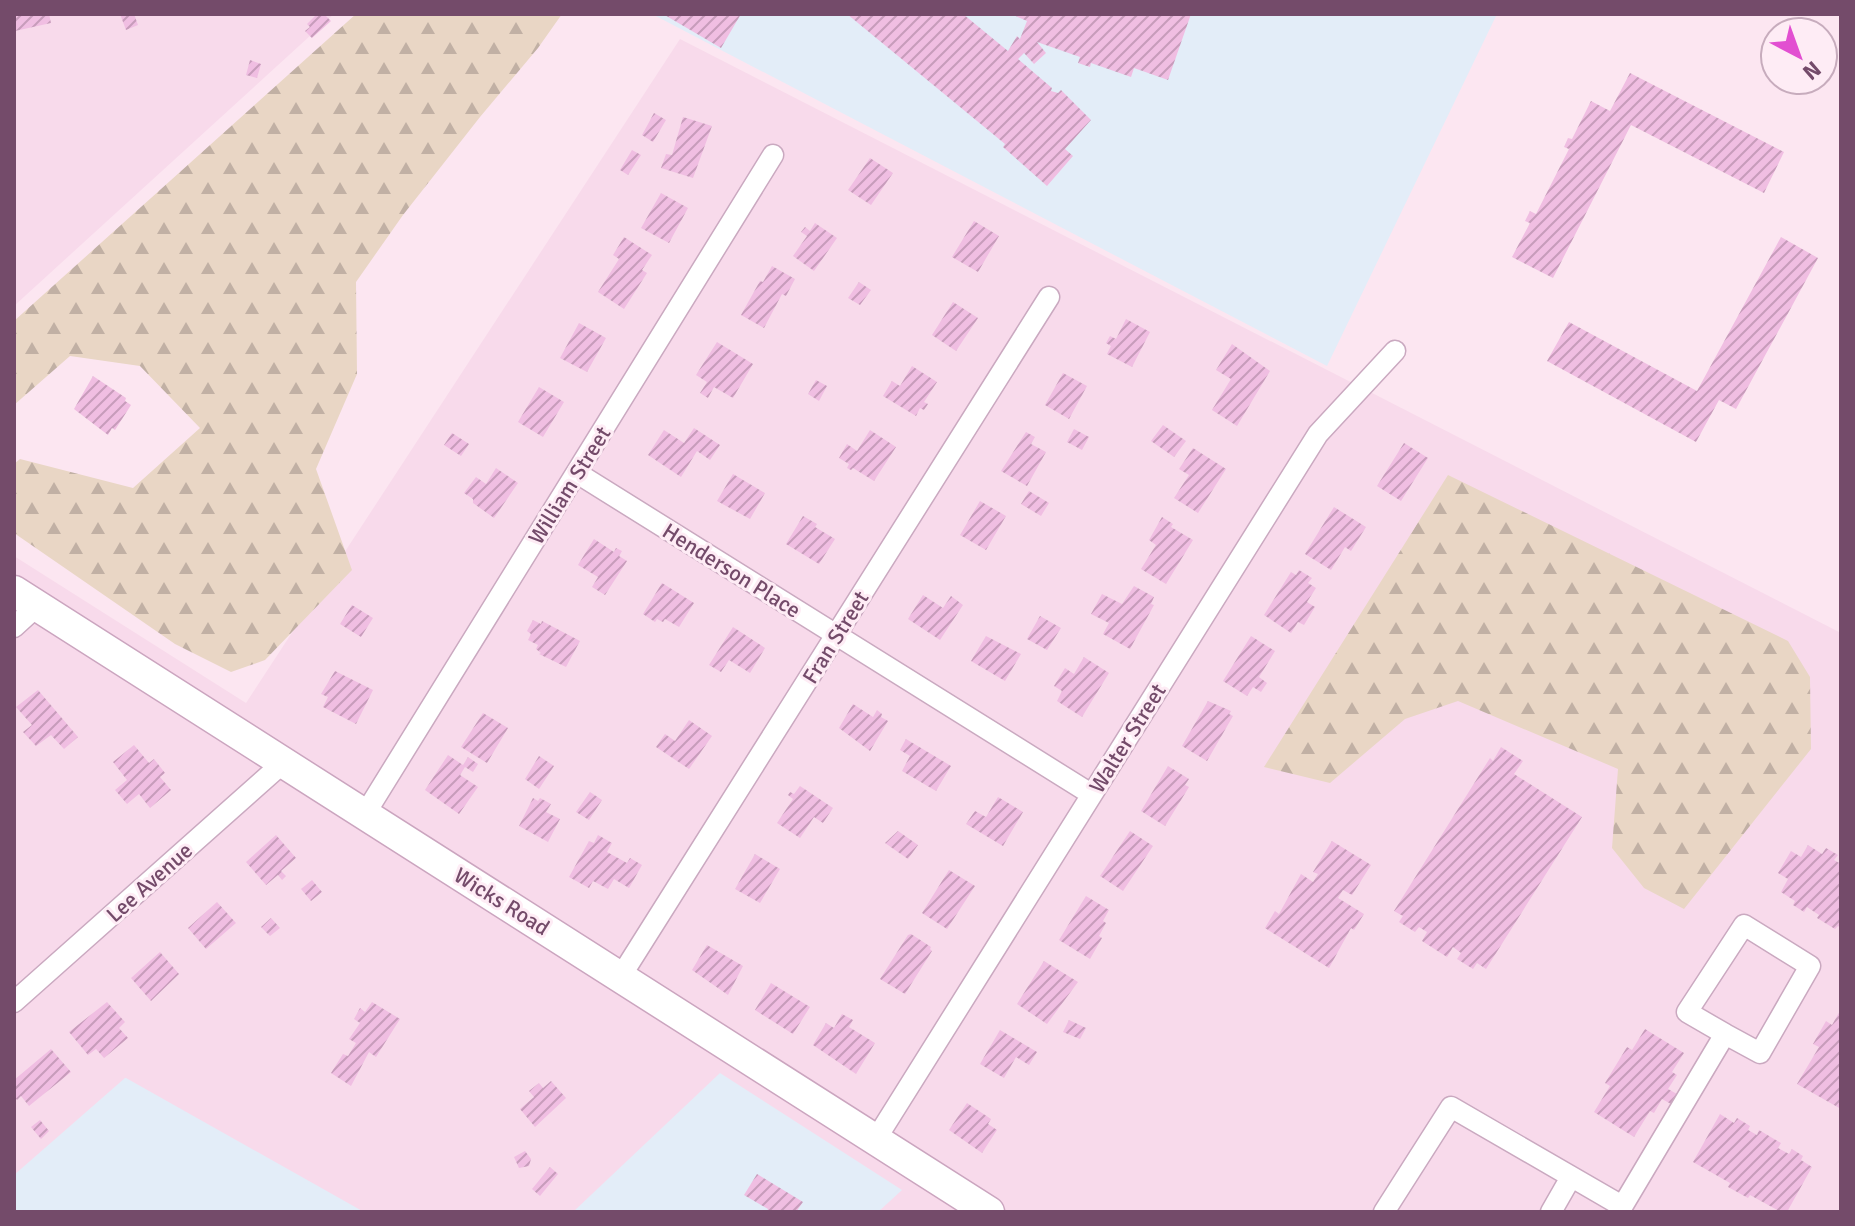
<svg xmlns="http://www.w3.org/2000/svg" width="1855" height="1226" font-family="Signika,sans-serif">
	<defs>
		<pattern id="forest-firs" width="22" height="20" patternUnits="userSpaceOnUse" patternTransform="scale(2)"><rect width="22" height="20" fill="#e9d6c5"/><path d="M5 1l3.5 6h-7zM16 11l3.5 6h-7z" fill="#c1b0a4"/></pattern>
		<pattern id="building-hatch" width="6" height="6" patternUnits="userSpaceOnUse" patternTransform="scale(2)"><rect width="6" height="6" fill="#f0bee2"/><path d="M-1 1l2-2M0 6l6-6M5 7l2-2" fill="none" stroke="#c79cbb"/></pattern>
	</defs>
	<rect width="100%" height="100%" fill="#fce6f1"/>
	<path fill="#f8daeb" d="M14,14H334L14,306Z
		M680,39L1841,633V1212H14V556L246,703Z"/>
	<path fill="#e3edf8" d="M652,14H1497L1327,366Z
		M720,1073L902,1190L878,1212H573Z
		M125,1078H126L364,1212H14V1175Z"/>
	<path fill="url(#forest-firs)" d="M356,14H562L538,48L480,117L403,215L356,282L357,374L316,469L352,570L265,660L231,672L175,644L14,533V464L20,459L133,488L200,428L140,366L70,356L14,405V321Z
		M1448,475L1788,641L1810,677L1811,749L1684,909L1644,888L1612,848L1618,769L1458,701L1405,719L1330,783L1264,767Z"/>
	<path fill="url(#building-hatch)" d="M14,14H49L51,23L15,31Z
		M120,14H134L138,25L126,30Z
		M317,14H324L331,21L312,38L305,31L310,27L307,24Z
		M663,14H741L721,48Z
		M847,14H963L1008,51L1017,36L1020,39L1027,21L1011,14H1191L1168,80L1134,68L1131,77L1091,63L1090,67L1078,63L1080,57L1037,42L1046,53L1034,64L1024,53L1018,59L1052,88L1051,91L1058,93L1061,90L1091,120L1065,149L1073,156L1047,186L1003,147L1005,144Z
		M250,60L261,64L257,78L246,75Z
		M1630,73L1784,152L1764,193L1631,125L1553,278L1512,257L1530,223L1525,221L1530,211L1536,214L1569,149L1564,147L1568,138L1572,139L1591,101L1610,111Z
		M654,113L666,120L653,142L642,135Z
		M683,117L712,126L693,178L661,168L666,154L672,155Z
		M632,150L641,155L628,175L620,170Z
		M870,158L893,173L871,205L848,190Z
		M661,193L688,208L669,243L641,228Z
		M974,221L999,236L978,272L952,257Z
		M815,223L837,238L814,271L793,256L807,236L801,232L805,227L810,231Z
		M624,237L652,255L642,270L647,273L624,309L598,292L619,259L613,255Z
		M1781,237L1818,258L1736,409L1719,400L1696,442L1547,361L1569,322L1697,391Z
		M772,266L795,279L786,296L782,294L764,328L741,315L760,281L763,282Z
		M859,282L871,290L860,305L848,298Z
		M953,302L978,318L956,351L932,335Z
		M1126,319L1150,332L1132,367L1107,354L1111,346L1106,343L1110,336L1116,339Z
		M579,323L606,338L587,372L560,358Z
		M717,342L753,364L733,398L714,387L708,398L700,393L707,382L696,375Z
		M1232,344L1270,371L1237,426L1212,410L1231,379L1216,370Z
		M912,366L937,382L924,402L928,404L924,410L920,408L916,416L883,396L892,381L900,386Z
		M1063,373L1087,386L1069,419L1045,405Z
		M93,376L126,398L125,401L131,405L115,430L112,428L108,435L74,409Z
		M816,380L827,386L819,401L808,394Z
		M539,387L564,402L543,437L518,422Z
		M1163,425L1186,441L1174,457L1151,441Z
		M694,428L720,445L710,460L697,451L681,477L648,455L664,430L684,443Z
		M1074,429L1089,437L1082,450L1067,442Z
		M870,430L896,447L874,481L853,468L851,470L847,468L849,464L839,458L847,444L857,451Z
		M1026,432L1035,437L1031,444L1046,452L1027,486L1001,471Z
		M452,433L469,444L461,456L444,445Z
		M1404,443L1428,458L1401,501L1377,486Z
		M1193,448L1226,469L1198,513L1174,498L1189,475L1179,469Z
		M496,468L518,483L494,518L473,503V499L464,493L476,477L486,484Z
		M733,474L765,493L750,519L717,501Z
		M1029,491L1049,503L1041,516L1021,504Z
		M980,501L1006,516L986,550L960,535Z
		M1334,507L1366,527L1351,551L1345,547L1331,570L1305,554Z
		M803,516L817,524L815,527L835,539L819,564L786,544Z
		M1162,517L1173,524L1171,527L1193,540L1166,584L1141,569L1156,545L1149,540Z
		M594,539L614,552L616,548L622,551L619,556L627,561L605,595L592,587L598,577L578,565Z
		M1299,570L1312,578L1308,583L1316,588L1307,602L1315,607L1304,625L1298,622L1291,633L1264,615L1291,572L1296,575Z
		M662,583L694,603L679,627L665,619L663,622L657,619L655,622L643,614Z
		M1134,586L1154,597L1151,604L1154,605L1130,649L1103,634L1109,623L1091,614L1102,594L1122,604Z
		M923,595L943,608L951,596L963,605L940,640L908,619Z
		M352,605L373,618L361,637L340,624Z
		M1040,616L1061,628L1047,650L1027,639Z
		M533,620L541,624L542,621L580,641L566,667L539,654L541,653L536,649L538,645L528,640L531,634L527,631Z
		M733,627L765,648L750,673L729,660L721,672L709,665Z
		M986,636L1021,654L1005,681L971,661Z
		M1251,636L1275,651L1259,677L1267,683L1261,692L1253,687L1247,696L1223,681Z
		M1084,657L1109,673L1082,717L1057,701L1062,691L1054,686L1065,668L1074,674Z
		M335,671L373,690L356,724L323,707L328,697L321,694Z
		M38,690L78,737L64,749L51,735L36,746L23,732L32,725L16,707Z
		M1208,701L1231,711L1229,714L1233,716L1207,761L1182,746Z
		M853,704L873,717L877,710L882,714L881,717L888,721L870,751L839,728Z
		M483,713L508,728L487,763L461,747Z
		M689,720L712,736L689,769L656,747L665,734L675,741Z
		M906,739L951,766L936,791L902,771L910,756L900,750Z
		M134,745L149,763L154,759L165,773L160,777L171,790L150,808L139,794L127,804L115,790L127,780L113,762Z
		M1501,747L1523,761L1514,774L1582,817L1486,969L1477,963L1473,969L1457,959L1461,953L1453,947L1447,957L1422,941L1427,932L1419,927L1415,932L1399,922L1403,916L1394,911L1490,758L1493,761Z
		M448,755L463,765L468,757L478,764L473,772L465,767L460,775L478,787L459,814L425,790Z
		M539,756L554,766L539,789L525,779Z
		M1168,766L1189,779L1185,785L1189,787L1165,826L1141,811Z
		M800,786L833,808L823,823L814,817L800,838L777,823L793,799L788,795L790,792L794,794Z
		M590,792L602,800L589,820L576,812Z
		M998,797L1023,812L1003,846L966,824L975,811L986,817Z
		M533,798L538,801L540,798L551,804L546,812L560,819L548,842L519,826Z
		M898,831L918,845L908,859L885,843Z
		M1130,831L1153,846L1123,891L1100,876Z
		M276,835L296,858L281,871L286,876L282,880L278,875L266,885L246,862Z
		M598,835L612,843L607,852L627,863L630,858L642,865L629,888L614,879L608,889L593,881L589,888L569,877L589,841L594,843Z
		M1332,841L1371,865L1352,895L1343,890L1338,898L1364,914L1354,930L1351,928L1329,968L1265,928L1275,911L1279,914L1301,874L1313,882L1318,874L1313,872Z
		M1808,845L1822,854L1826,848L1838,855L1834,860L1841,864V928L1838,926L1835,929L1817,918L1819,915L1807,907L1804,912L1793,905L1795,901L1781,892L1788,879L1778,873L1791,851L1801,857Z
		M755,854L780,869L760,903L735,889Z
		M949,870L975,886L947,929L922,913Z
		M312,880L322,892L311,901L301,889Z
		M1086,896L1109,910L1103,921L1106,923L1099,936L1102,938L1090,959L1059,940Z
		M217,902L236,923L206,949L188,928Z
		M271,918L280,928L270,936L261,927Z
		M911,934L931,947L930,949L932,951L905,994L880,979L908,935Z
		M707,945L743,966L728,995L692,970Z
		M160,952L179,974L151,1001L131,978Z
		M1044,961L1078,982L1047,1024L1017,1004Z
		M771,983L810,1007L793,1034L755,1010Z
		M107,1002L125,1022L119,1028L128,1038L104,1058L96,1049L88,1055L69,1032Z
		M372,1002L400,1019L376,1057L369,1052L351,1086L331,1073L343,1054L348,1056L356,1043L349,1039L360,1023L354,1019L360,1008L365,1012Z
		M1841,1009V1109L1797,1084L1819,1047L1813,1044L1826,1021L1832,1025Z
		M842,1014L853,1020L849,1027L875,1043L856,1074L813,1045L826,1023L834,1028Z
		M1069,1020L1086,1028L1080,1039L1063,1032Z
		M1645,1029L1684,1053L1672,1072L1677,1075L1668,1089L1677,1094L1671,1104L1662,1099L1654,1113L1650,1111L1634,1137L1594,1112L1610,1086L1605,1083L1627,1047L1632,1050Z
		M1000,1030L1037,1052L1029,1065L1016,1057L1004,1078L980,1064Z
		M51,1049L71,1072L29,1106L21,1096L17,1100L14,1096V1080Z
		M551,1081L566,1098L535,1127L520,1109L534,1097L529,1091L539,1083L543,1088Z
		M967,1103L991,1119L988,1124L997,1130L982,1153L949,1130Z
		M1720,1114L1734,1123L1737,1118L1750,1126L1748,1130L1757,1135L1759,1130L1781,1143L1778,1148L1789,1154L1792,1149L1803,1156L1801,1160L1812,1167L1787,1212H1781L1750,1195L1748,1198L1728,1187L1730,1183L1693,1162Z
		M40,1120L49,1131L41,1139L31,1127Z
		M525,1151L531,1159L529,1166L519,1168L514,1157Z
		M550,1167L558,1174L540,1196L532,1189Z
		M757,1174L803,1202L796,1212H767L768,1209L744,1195Z"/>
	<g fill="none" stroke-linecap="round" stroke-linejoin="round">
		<g stroke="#caa9c0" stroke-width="23">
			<path id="minor" d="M577,473L1091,794
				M14,627L37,606
				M365,814L773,155
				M621,976L1049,297
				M14,1002L284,762
				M876,1139L1318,434L1395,351
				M1384,1212L1451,1107L1622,1206
				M1551,1212L1571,1177
				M1619,1212L1725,1034L1760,1053L1810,966L1744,925L1687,1012L1725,1034"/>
		</g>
		<g stroke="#cba5bf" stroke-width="33">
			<path id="secondary" d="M14,591L989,1212"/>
		</g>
		<use href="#minor" stroke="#fff" stroke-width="20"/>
		<use href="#secondary" stroke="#fff" stroke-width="30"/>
	</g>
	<g text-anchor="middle" stroke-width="6" stroke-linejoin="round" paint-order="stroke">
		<g font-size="22" fill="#744b6a" stroke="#feecf5">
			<text transform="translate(569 485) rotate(-58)" y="8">William Street</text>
			<text transform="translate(732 570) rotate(32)" y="8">Henderson Place</text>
			<text transform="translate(835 637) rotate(-58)" y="8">Fran Street</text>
			<text transform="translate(1127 738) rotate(-58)" y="8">Walter Street</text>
			<text transform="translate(149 882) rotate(-42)" y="8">Lee Avenue</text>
			<text transform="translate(502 901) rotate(32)" y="8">Wicks Road</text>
		</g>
	</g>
	<rect width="1855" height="1226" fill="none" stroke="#744b6a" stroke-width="32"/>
	<g transform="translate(1799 56) rotate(139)"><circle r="38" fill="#feecf5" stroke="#c7acbd" stroke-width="2"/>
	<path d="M0-6L14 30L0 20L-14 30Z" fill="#e24fd1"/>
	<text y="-12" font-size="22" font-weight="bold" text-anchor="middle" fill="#744b6a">N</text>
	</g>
</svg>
